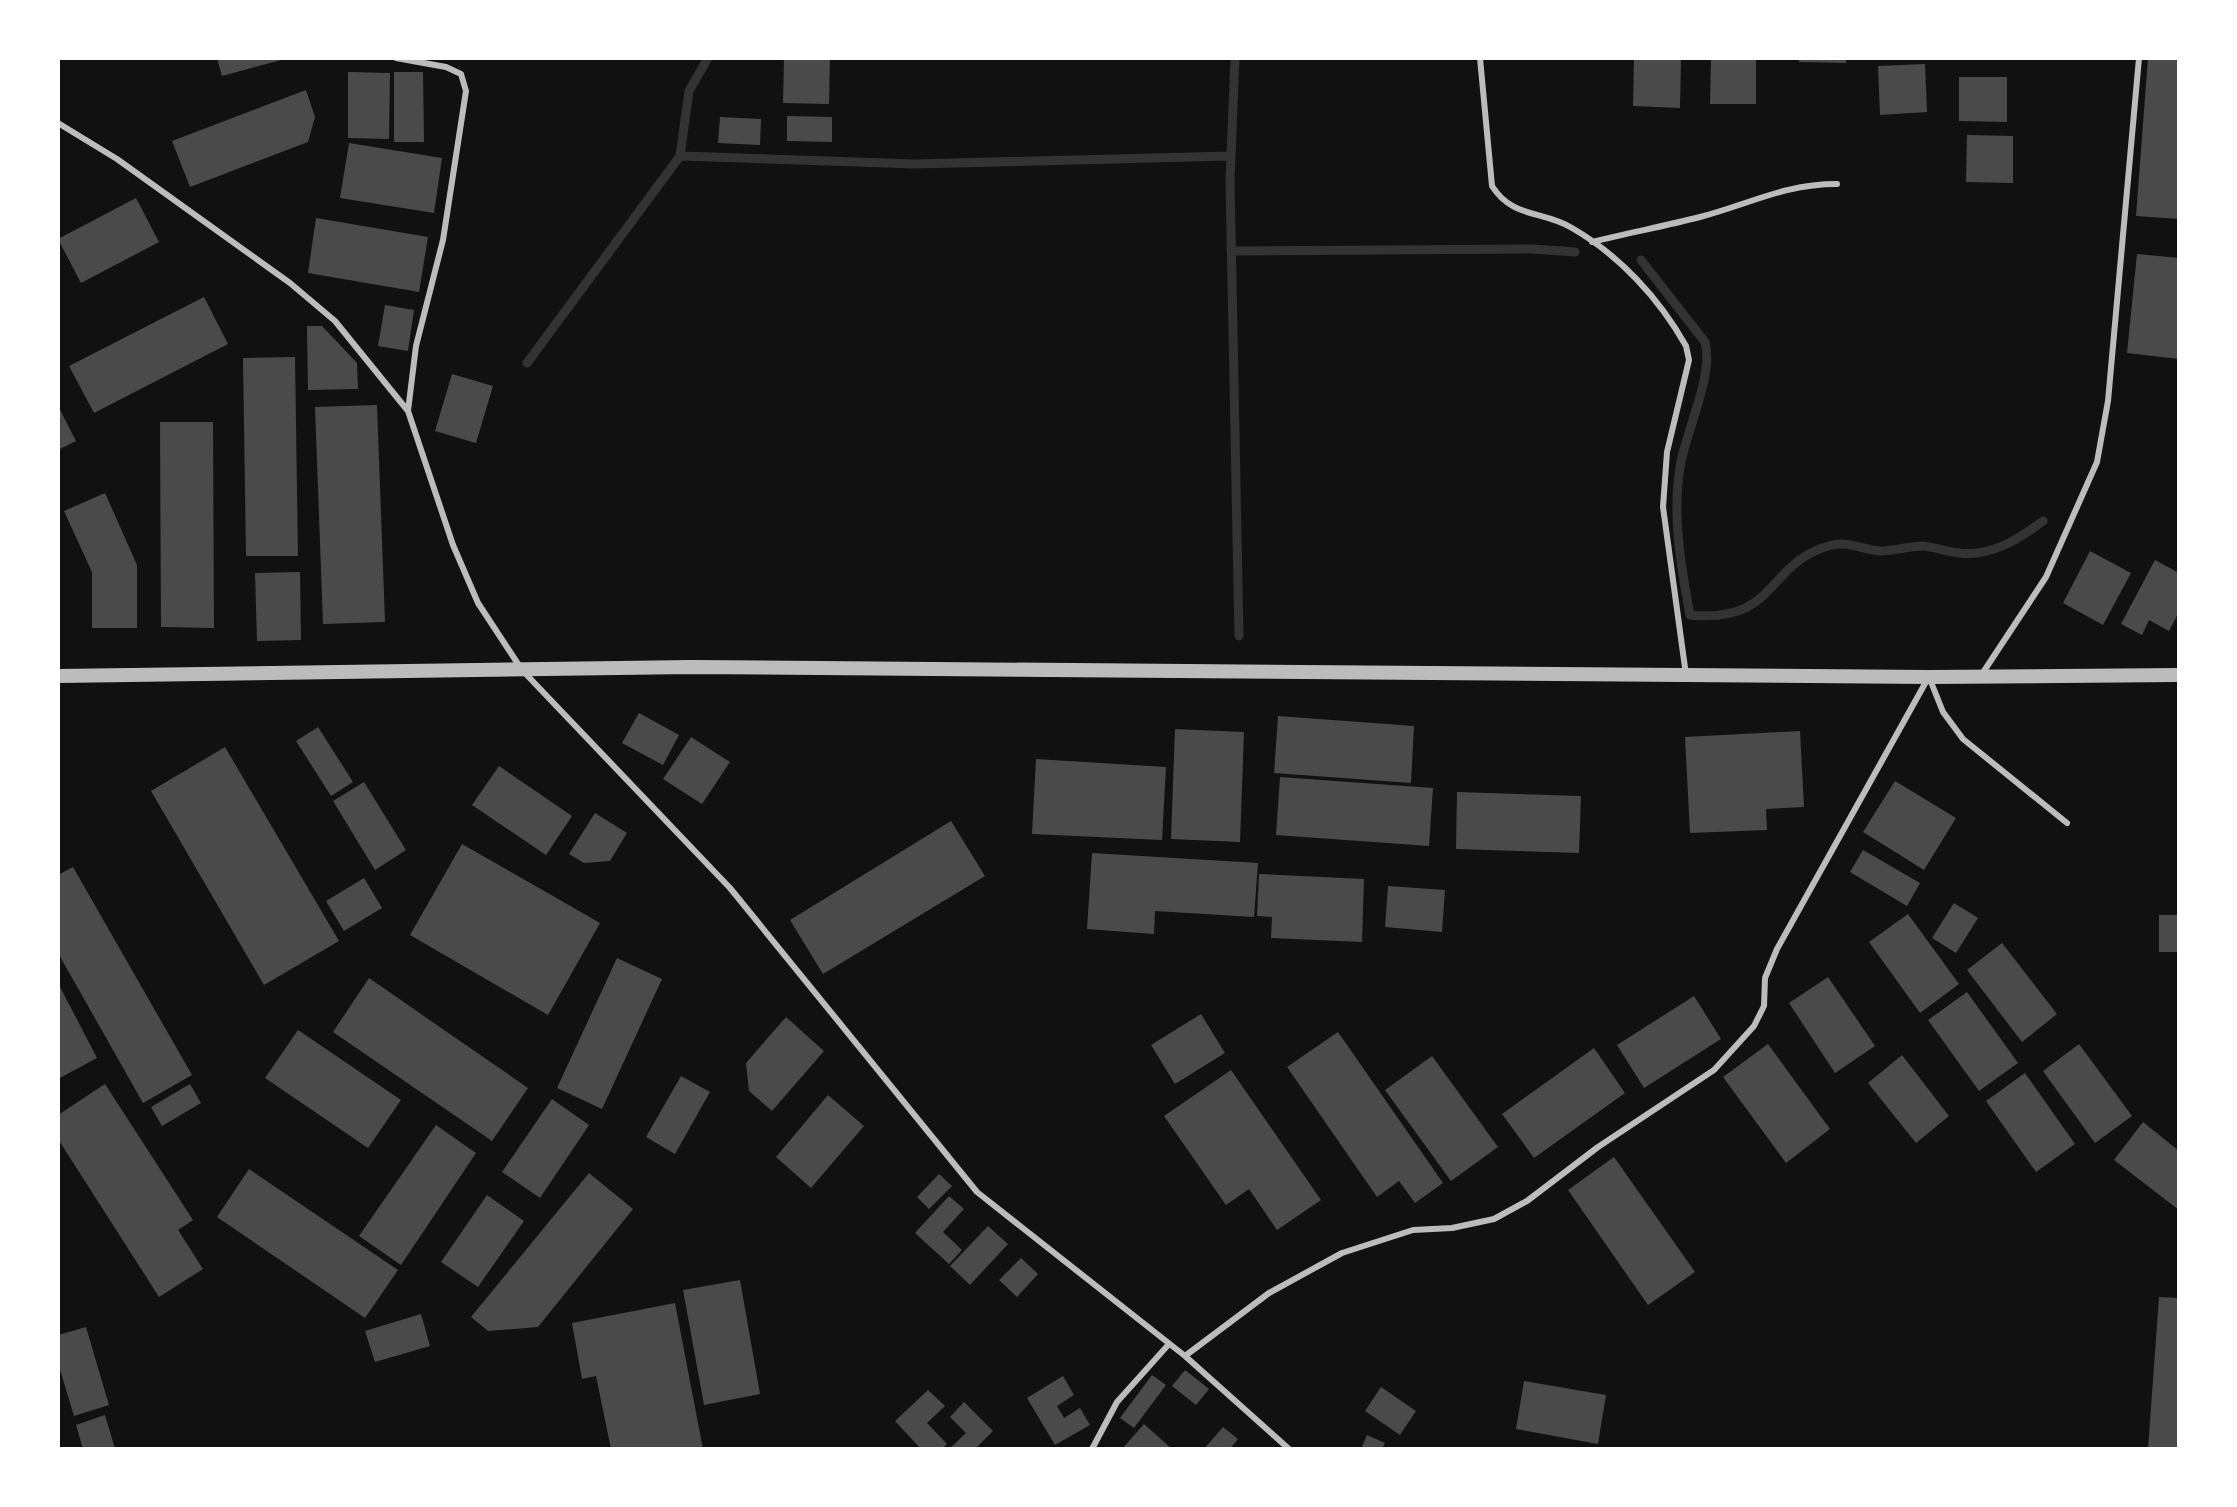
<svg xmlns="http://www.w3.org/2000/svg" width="2237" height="1507" font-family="Bitter,serif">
	<rect width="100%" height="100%" fill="#111"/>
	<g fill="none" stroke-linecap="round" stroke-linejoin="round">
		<path stroke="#333" stroke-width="9" d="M708,58L689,91L680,156L914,164L1231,156
			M1235,58L1230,181L1239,636
			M1231,251L1532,249L1575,252
			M1641,260L1705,342C1714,376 1686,430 1680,467C1672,516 1681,567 1690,615C1779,624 1765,562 1832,545C1849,541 1863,550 1880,551C1894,551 1908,546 1923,546C1935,547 1947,552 1959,553C1991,557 2019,539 2043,521
			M527,363L680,156"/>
	</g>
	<path fill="#4a4a4a" d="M217,58H285V59L222,76Z
		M784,58H830L829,104L783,103Z
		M1634,58H1681L1680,108L1633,106Z
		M1711,58H1756V104H1710Z
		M1799,58H1846V63L1799,62Z
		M2148,58H2179V219L2136,216Z
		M1925,64L1927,112L1880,115L1878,66Z
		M348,72L390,73L389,139L348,138Z
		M394,72H423L424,142H394Z
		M1959,77H2007V122L1959,121Z
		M306,90L315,117L308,142L190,187L172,141Z
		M787,116L832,117V142L787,141Z
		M720,117L761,119L760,145L718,143Z
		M1967,135L2013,136V183L1966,182Z
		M349,143L442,158L434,213L340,198Z
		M136,198L159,242L81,283L58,239Z
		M316,218L428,237L419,292L308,273Z
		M2137,254L2179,258V359L2127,353Z
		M204,297L228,344L94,413L69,366Z
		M385,305L414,310L408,351L378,346Z
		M307,326H322L357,363L358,389L308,390Z
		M295,357L298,556H246L243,358Z
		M452,374L493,386L476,443L435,431Z
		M377,405L385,622L323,624L315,407Z
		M58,406L76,441L58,450Z
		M160,422H213L214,628L161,627Z
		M105,493L137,565V628H92V572L64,511Z
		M2090,551L2131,573L2103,625L2063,603Z
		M2155,560L2179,573V612L2169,631L2149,620L2142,635L2121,624Z
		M300,572L301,640L257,641L255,573Z
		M639,713L679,735L663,765L622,743Z
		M1278,716L1414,726L1411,783L1274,773Z
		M318,727L353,782L331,796L296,741Z
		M1175,729L1244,732L1240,842L1171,839Z
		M1800,731L1804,807L1766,809L1767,830L1690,833L1685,737Z
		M691,737L730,762L702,804L663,779Z
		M225,747L339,941L264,985L151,791Z
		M1036,759L1166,767L1162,840L1032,834Z
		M499,766L572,816L546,855L472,805Z
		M1280,777L1433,788L1429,846L1276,835Z
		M1895,781L1956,818L1924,870L1863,832Z
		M364,782L406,850L375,870L333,801Z
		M1457,792L1581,796L1579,853L1456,849Z
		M595,813L627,833L610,861L584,863L569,854Z
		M951,821L985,876L823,974L790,920Z
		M462,844L600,923L548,1015L410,935Z
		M1863,850L1920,883L1907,906L1850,872Z
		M1092,853L1258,863L1254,917L1155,911L1154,934L1087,929Z
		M73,867L192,1075L143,1103L58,953V875Z
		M1259,874L1364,879L1362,942L1271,938L1272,917L1257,916Z
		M364,878L382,908L344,931L326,901Z
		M1388,886L1445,890L1442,932L1385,927Z
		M1954,903L1978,918L1956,953L1932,938Z
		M1908,914L1959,984L1920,1013L1869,942Z
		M2159,915H2179V952H2159Z
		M2002,943L2057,1014L2022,1042L1967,970Z
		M617,958L662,979L602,1109L557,1088Z
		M1828,977L1875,1046L1835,1073L1789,1003Z
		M369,978L528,1088L492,1141L333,1032Z
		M58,983L97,1058L58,1079Z
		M1967,992L2018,1063L1979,1091L1928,1020Z
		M1694,996L1721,1039L1644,1088L1617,1045Z
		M1201,1014L1225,1053L1175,1084L1151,1045Z
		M786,1017L824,1051L772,1111L749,1091L746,1063Z
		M298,1030L401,1100L368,1148L265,1078Z
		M1338,1032L1443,1183L1415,1203L1399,1181L1377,1197L1287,1067Z
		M1768,1044L1830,1129L1786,1163L1723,1077Z
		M2079,1044L2132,1116L2095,1143L2043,1071Z
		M1594,1048L1625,1093L1534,1158L1502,1114Z
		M1902,1055L1949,1116L1916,1143L1868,1083Z
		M1432,1056L1498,1147L1451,1181L1385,1090Z
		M1231,1070L1321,1200L1277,1230L1249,1189L1226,1205L1164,1116Z
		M2025,1073L2075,1144L2036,1172L1986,1101Z
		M681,1076L710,1092L675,1154L646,1137Z
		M105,1084L193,1220L178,1230L203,1269L159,1297L58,1139V1115Z
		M190,1084L201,1103L162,1126L151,1107Z
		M828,1095L864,1126L811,1188L776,1157Z
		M552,1099L589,1125L540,1198L502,1172Z
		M2143,1122L2179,1151V1210L2114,1160Z
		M436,1125L476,1153L401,1265L359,1236Z
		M1614,1157L1695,1272L1648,1305L1568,1190Z
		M249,1169L398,1270L365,1318L217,1217Z
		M589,1173L633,1209L538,1327L488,1331L471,1317Z
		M939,1174L952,1186L929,1209L917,1197Z
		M487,1195L524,1221L478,1287L441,1262Z
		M949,1196L964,1209L943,1232L962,1250L949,1264L915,1233Z
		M988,1226L1008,1244L970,1285L950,1266Z
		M1021,1258L1038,1274L1017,1297L999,1280Z
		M740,1280L760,1394L704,1405L683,1290Z
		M2159,1297L2179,1298V1449H2148Z
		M675,1303L703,1449H611L596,1376L582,1379L572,1323Z
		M421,1314L430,1346L375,1362L365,1331Z
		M86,1327L109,1405L74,1416L58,1363V1335Z
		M1185,1370L1209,1389L1196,1405L1172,1386Z
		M1152,1375L1166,1385L1134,1428L1120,1418Z
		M1063,1376L1074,1395L1057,1406L1064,1418L1080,1408L1090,1425L1055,1445L1027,1398Z
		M1524,1381L1606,1395L1598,1444L1516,1429Z
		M1381,1387L1416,1411L1400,1435L1365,1411Z
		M928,1390L945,1406L927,1423L947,1444L942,1449H921L895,1421Z
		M964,1402L993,1431L975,1449H949L966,1433L950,1417Z
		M105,1415L115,1449H83L76,1425Z
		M1144,1424L1172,1449H1122Z
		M1223,1427L1238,1439L1230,1449H1204Z
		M1367,1435L1385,1443L1382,1449H1361Z"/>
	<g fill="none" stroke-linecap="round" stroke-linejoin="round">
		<path stroke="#bcbcbc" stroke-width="6" d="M396,58L446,67L461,74L466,91L443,240L416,346L408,411L453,545L478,603L522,670L730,888L977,1192L1185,1356L1289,1449
			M1480,58L1492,186C1513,219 1542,210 1572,228C1619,255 1659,298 1686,346L1689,360L1667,452L1663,507L1686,675
			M58,123L117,159L290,283L335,321L408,411
			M1592,242C1628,233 1665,226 1700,217C1750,204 1784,184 1837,184
			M1982,674L2046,577L2097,462L2108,401L2139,58
			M1929,677L1943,712L1963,739L2067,823
			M1185,1356L1269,1293L1342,1253L1413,1230L1452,1228L1494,1219L1527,1201L1598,1147L1714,1070L1754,1026L1764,1006L1765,978L1777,949L1927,680
			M1092,1449L1117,1402L1169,1344"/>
		<path stroke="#bcbcbc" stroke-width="14" d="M58,676L691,667L1929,677L2179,675"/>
	</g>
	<rect width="2237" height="1507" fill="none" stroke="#ffffff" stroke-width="120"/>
</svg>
